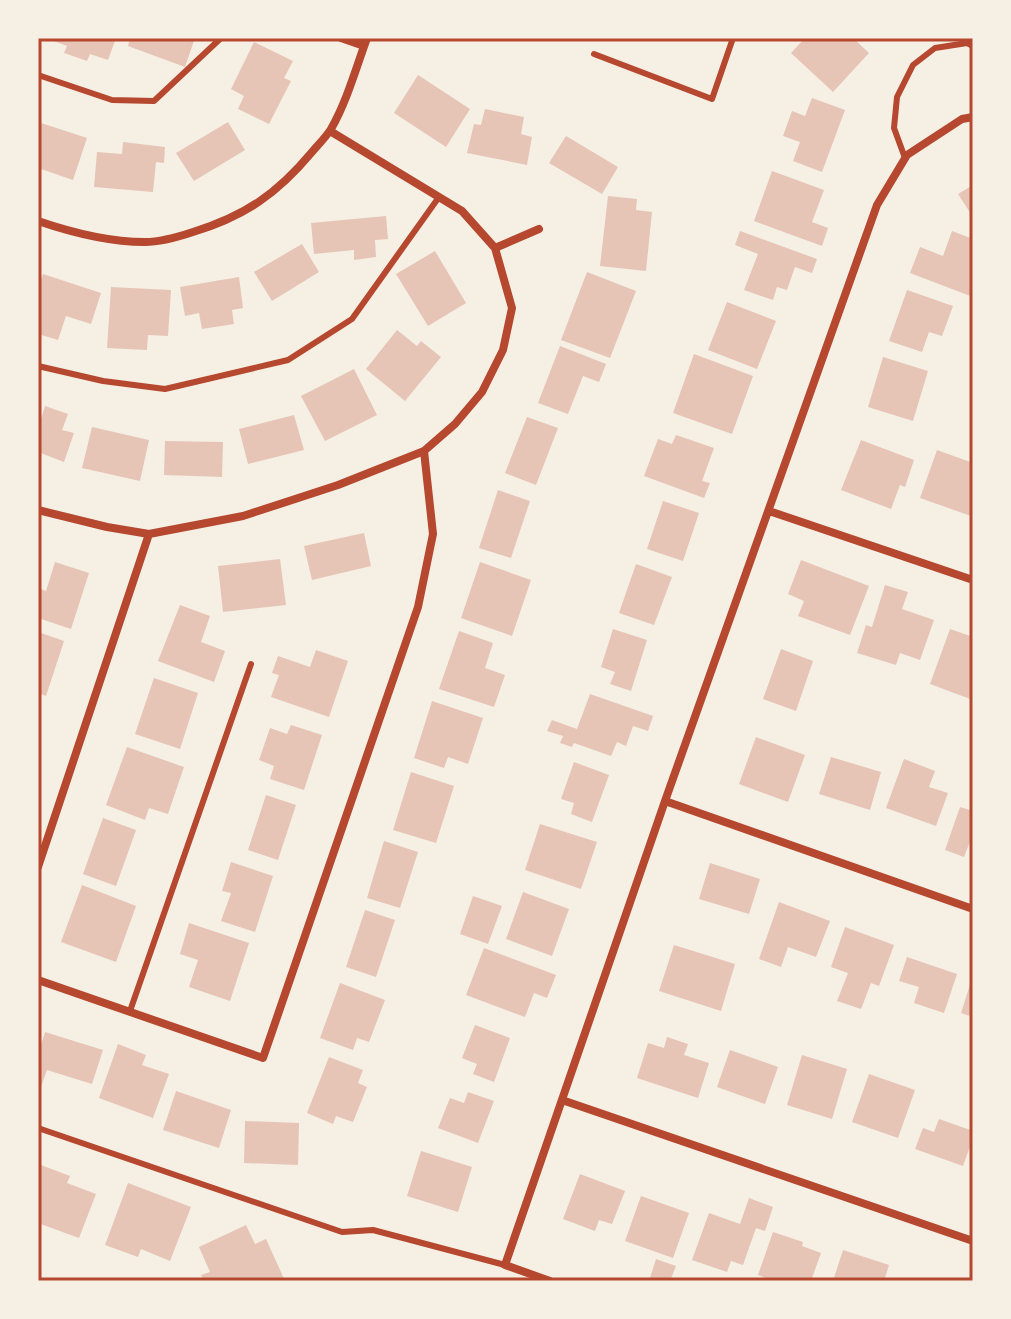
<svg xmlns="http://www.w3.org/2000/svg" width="1011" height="1319" font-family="Overpass,sans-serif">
	<rect width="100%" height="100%" fill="#f6efe4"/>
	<path fill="#e6c5b7" d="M46,38H116L108,60L90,54L87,61L64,53L67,46Z
		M130,38H195L185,67L128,46Z
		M805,38H853L869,53L833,92L791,53Z
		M254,42L293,61L284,78L291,81L269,124L238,109L244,96L231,89Z
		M418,75L470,109L446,147L394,113Z
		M812,98L845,110L822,172L793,161L800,142L783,136L792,111L805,116Z
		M485,109L524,117L521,134L532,137L527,165L467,153L474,124L481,125Z
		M38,122L87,138L73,180L38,168Z
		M228,122L245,150L194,181L176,153Z
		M566,136L618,167L602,194L549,163Z
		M123,142L165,147L164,163L156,162L153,192L94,187L97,152L122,154Z
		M772,171L824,190L812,222L828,228L822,246L754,221Z
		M973,185V217L958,194Z
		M608,196L637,199L636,210L652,212L646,271L600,266Z
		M386,216L388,239L375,240L376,257L354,260V250L314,254L311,223Z
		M740,231L817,259L812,273L795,267L787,290L777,287L773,300L744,290L758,254L735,245Z
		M952,231L973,239V297L910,273L920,247L943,256Z
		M302,244L319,272L272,301L254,272Z
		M435,251L466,303L428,326L396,274Z
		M587,272L636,291L610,358L561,340Z
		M43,274L101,293L91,324L66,316L58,340L38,334L41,320L38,319V289Z
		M239,277L243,308L232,310L234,324L202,329L199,313L185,316L180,287Z
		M111,287L171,290L168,336L148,335L147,350L107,348Z
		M907,290L953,306L942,336L929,332L922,352L889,341Z
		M727,302L776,321L757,369L708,350Z
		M397,330L417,346L421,341L441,357L405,401L366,369Z
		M560,346L606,364L599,382L583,376L568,414L538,403Z
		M694,354L753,376L732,434L673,413Z
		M883,357L928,371L913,421L868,407Z
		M354,369L377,415L325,441L301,396Z
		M45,406L68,414L62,430L74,433L64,462L38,452V418L41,419Z
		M294,415L304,450L248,464L239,429Z
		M527,417L558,428L536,485L505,473Z
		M92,427L149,440L140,481L82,468Z
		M676,435L714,448L702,481L710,483L704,498L644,476L658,439L672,444Z
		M861,440L914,460L905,487L900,485L891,509L841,490Z
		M165,441L223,442L222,477L164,475Z
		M937,450L973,463V511L971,516L920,498Z
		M498,490L530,501L511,558L479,548Z
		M663,501L699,513L683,561L647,549Z
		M364,533L371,566L312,580L304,546Z
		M280,559L286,605L223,612L218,566Z
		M801,560L869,586L850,635L798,616L804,601L788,594Z
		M55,562L89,573L71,629L38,618V588L46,591Z
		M480,562L531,580L512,636L461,618Z
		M636,564L672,577L654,625L619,613Z
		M885,585L908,592L902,609L934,620L920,660L900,653L896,665L857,653L866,625L872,627Z
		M180,605L210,616L201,642L225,651L214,682L158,661Z
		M613,629L647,640L631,691L610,684L615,672L601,667Z
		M950,629L973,637V700L930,684Z
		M459,631L493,643L485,668L505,675L494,707L439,689Z
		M38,632L64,641L46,696L38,693Z
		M781,649L813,661L796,711L763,699Z
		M316,650L348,661L329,717L271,697L279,675L272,673L278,656L310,667Z
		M154,678L198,693L180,749L135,734Z
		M590,694L653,716L648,731L633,726L626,746L617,742L611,756L574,743L572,747L560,743L563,736L547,731L552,720L577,729Z
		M432,701L483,718L468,764L448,757L444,768L414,758Z
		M291,725L322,735L304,790L270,779L274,766L259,760L270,728L287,734Z
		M756,737L805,755L788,802L739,784Z
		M127,747L184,767L168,814L149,808L145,820L106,805Z
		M831,757L881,772L870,810L819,794Z
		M904,759L935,771L929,787L948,793L936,826L886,808Z
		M574,762L609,775L592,822L571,814L574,803L561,799Z
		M411,772L454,786L436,843L393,830Z
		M266,795L296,805L278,860L248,850Z
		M960,807L973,811V834L964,857L945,850Z
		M103,818L136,830L116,886L83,874Z
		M540,824L597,842L581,889L525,870Z
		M384,841L418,852L400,908L367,898Z
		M231,862L273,876L255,932L221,921L231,893L222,891Z
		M710,863L760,879L749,914L699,899Z
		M82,885L136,906L116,962L61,942Z
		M523,892L569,909L552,956L506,939Z
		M473,896L502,906L488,944L460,934Z
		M779,902L830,921L816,957L788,947L781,967L759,959Z
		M365,910L395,920L376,977L346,967Z
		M189,923L249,943L230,1001L189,987L198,960L180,954Z
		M845,927L894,945L879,986L871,983L861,1009L837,1001L848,973L831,967Z
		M674,945L735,964L721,1011L659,991Z
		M484,948L556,975L547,998L534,993L525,1017L466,995Z
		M907,957L957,974L944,1013L914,1003L919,987L899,981Z
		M972,978H973V1017L961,1013Z
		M340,983L385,1000L369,1042L357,1038L353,1050L320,1038Z
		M475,1025L510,1038L494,1082L473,1074L477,1064L462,1058Z
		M45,1032L103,1050L92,1084L47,1070L38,1095V1055Z
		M667,1037L688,1044L684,1055L709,1063L698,1098L637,1078L648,1043L664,1048Z
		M118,1044L146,1055L142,1065L169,1074L153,1118L99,1098Z
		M730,1050L778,1067L765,1104L717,1087Z
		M802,1055L847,1069L832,1119L787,1105Z
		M329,1057L363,1070L358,1083L367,1087L353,1122L336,1116L333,1124L307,1113Z
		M869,1074L915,1090L898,1138L852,1122Z
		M176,1091L231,1110L219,1148L163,1130Z
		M468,1092L494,1101L478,1143L438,1128L450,1098L464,1103Z
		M939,1119L973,1131V1138L963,1166L915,1149L923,1128L934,1132Z
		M245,1121L299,1123L298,1165L244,1163Z
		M421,1151L472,1167L458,1212L407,1196Z
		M41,1165L70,1176L67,1183L96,1194L79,1238L38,1223V1174Z
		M580,1174L625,1191L612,1224L599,1220L595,1231L563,1219Z
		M128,1183L191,1207L170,1261L141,1249L138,1257L105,1245Z
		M641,1196L689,1213L673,1258L625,1241Z
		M749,1198L773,1207L765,1231L756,1228L743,1265L731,1261L727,1272L692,1260L709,1213L740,1224Z
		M246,1225L255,1244L266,1239L285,1281H204L201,1275L210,1272L199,1247Z
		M773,1232L803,1242L802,1246L821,1253L811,1281H774L758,1275Z
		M843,1250L889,1265L884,1281H833Z
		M656,1259L676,1266L670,1281H649Z"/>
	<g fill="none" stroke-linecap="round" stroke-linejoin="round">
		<path stroke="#b5482f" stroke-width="6" d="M594,54L712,99L733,38
			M38,75L112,100L154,101L221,38
			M905,158L894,128L897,97L913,65L935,48L967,43L973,46
			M38,366L103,381L165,389L288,360L352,319L439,197
			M130,1011L251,664
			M38,1128L342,1232L373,1230L505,1265"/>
		<path stroke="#b5482f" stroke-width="8" d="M341,38L364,46
			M38,221C73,233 108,242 145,242C161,242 178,237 193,232C245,216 277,194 312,152C318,145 326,137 331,129C347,101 356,68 367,38
			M495,248L539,229
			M38,510L107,527L149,534L243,516L338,485L424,451L455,424L482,392L503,350L512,308L495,248L462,211L330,131
			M769,511L973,580
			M665,801L973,909
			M38,867L149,534
			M38,980L263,1058L418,607L433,534L424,451
			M562,1100L973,1241
			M550,1281L505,1265L665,801L877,205L907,155L962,119L973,117"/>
	</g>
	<rect width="1011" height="1319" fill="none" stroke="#f6efe4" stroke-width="80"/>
	<rect x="40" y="40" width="931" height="1239" fill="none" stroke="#b5482f" stroke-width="3"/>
</svg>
